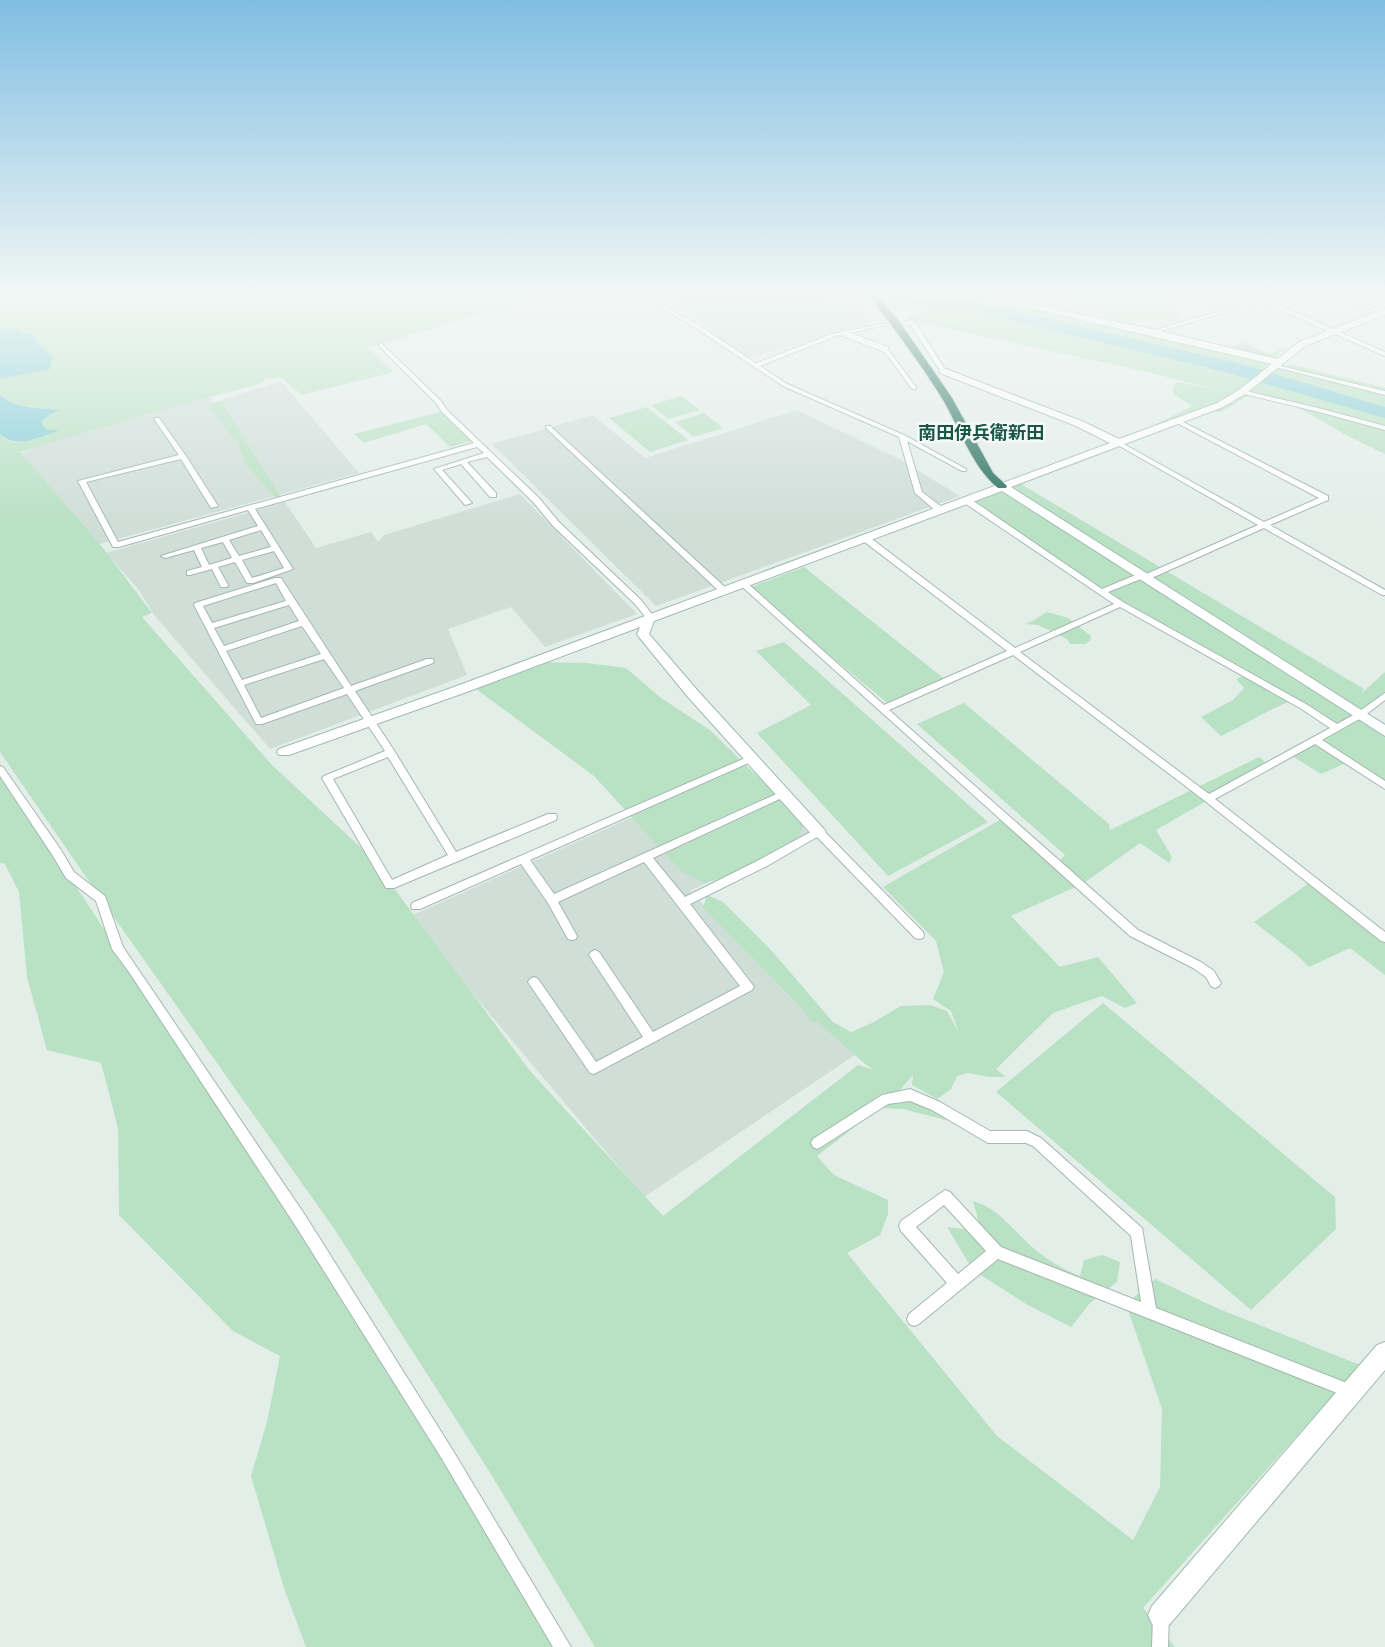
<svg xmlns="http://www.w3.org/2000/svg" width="1385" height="1647" font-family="Commissioner,'Noto Sans JP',sans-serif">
	<rect width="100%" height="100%" fill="#e3eee9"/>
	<path fill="#d0ded8" d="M674,295H824L857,308L870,323L829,333L830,334L810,341L747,358L666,297Z
		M281,381L359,473L96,545L21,453L77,432L208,396L213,403Z
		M797,410L897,458L960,496L656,606L492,444L593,415L645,458Z
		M520,494L637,614L545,647L511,607L448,629L467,675L270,749L154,615L139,590L106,553L285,502L316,548L371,532L378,542L384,535Z
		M745,767L808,833L690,891L855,1055L644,1197L408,917Z"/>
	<path fill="#b9e1c4" d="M0,295H541L368,348L394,372L302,395L281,378L266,379L257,385L168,408L20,452L103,548L152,613L142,617L273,766L370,856L530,1071L663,1216L858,1065L874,1070L865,1064L818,1022L810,1021L803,1009L703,908L707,895L723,902L771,950L833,1022L851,1032L872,1023L901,1006L930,1005L947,1011L959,1033L951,1011L933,999L944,972L936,941L883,887L1005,817L1057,863L1065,855L917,724L964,703L1109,824L1110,830L1259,757L1269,765L1156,830L1172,857L1169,863L1140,843L1084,883L1011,916L1060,967L1098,957L1137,1003L1125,1008L1102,996L1053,1013L996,1069L1006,1077H989L968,1073L957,1076L951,1089L937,1099L912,1085L913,1075L900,1090L965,1125L903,1109L879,1108L817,1156L834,1175L888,1200V1214L880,1235L847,1253L997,1436L1133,1540L1160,1487L1162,1409L1126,1304L1155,1279L1219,1309L1360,1365L1143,1608L1175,1647H595L489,1471L335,1230L101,899L0,752V434C7,441 12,443 21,441L0,418Z
		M838,295H976L1075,319L1263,361L1283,368L1291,364L1385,388V454L1346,435L1297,407L1299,406L1251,394L1221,412H1214L1125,443L1118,439L1151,427L1192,406L1173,394V389L1177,382L1214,389L1139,370L917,322L906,317L915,315L1008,335Z
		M1068,295H1150L1178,308L1171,310L1184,316L1173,322L1156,319L1163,324L1143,318L1124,323L1078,306L1065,296Z
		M1241,343C1251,343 1258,351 1268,353C1275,354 1279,347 1287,348L1273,359L1227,348Z
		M681,396L700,410L668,419L651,405Z
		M221,401L280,496L275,497L245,464L238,444L208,405Z
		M647,407L688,440L650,452L609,418Z
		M444,411L475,440L450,447L426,424L364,443L354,434Z
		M704,413L723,428L694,437L675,422Z
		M1016,481L1364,689L1361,694L1385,672V696L1360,715L1385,732V786L1348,762L1321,774L1289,754L1337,728L1291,701C1267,710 1245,725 1221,736L1201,717L1233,700L1244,688L1236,679L1246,675L1122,603L966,500Z
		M804,567L947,681L891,706L748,588Z
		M1047,612L1068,618L1091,636L1090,641L1085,644H1070L1067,639L1038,625L1025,624C1034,622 1039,616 1047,612Z
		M784,642L988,822L888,876L757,733L811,705L756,651Z
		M531,662L587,663L626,668L661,698L710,730L804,822L799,838L763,863L749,870L705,883L682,872L594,776L476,689L494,676Z
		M0,771L395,1371L564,1647H306L284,1588L251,1476L267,1422L280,1356L233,1331L119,1215L118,1128L101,1063L47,1050L27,977L19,892L5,864L0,863Z
		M1312,881L1385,938V975L1350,948L1309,967L1298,956L1254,922Z
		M1103,1003L1335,1197L1336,1229L1251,1310L996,1092Z
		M973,1201C997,1207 1013,1230 1031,1246C1046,1259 1062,1269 1080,1276L1084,1260L1103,1255L1120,1262L1117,1282L1090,1303L1071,1327L1026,1304L973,1270L947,1227L981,1231Z"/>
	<path fill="#85cdd8" d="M890,295H925L974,302L1245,365L1385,407V418L1217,370L937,303Z
		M0,328L19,330L25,334L35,335L38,345L53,357L49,370L0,379Z
		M0,395C16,410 40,408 60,410L49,415L41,422L46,430H60C41,436 16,450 0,434Z"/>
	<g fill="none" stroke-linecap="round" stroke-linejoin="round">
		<path stroke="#85cdd8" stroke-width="2" d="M937,297L948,295"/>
		<path fill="#85cdd8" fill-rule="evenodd" d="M881,295H901L964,304L970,307L964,310L914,304L883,297Z"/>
		<g stroke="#a5b7b0" stroke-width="2">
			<path id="street" d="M645,295H651L672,311L692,321L756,363L832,334L886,323V325L836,336L760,366L787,384L904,435L966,469V471H962L907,441L922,492L943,508V512H937L915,493L899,437L783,386L688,323L668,313Z
				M1248,295C1254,295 1260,298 1265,298C1271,297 1276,295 1283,295L1268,300L1385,352V356L1262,302L1154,333L1149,332L1257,300Z
				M1337,295H1344L1385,312V314H1381Z
				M912,320L915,322L946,371L945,372H941L910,324L903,325L900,323Z
				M381,343L441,401L447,410L539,498L559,522L641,600L654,617L653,619H647L635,604L553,526L533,502L487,457L467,462L496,493V497H490L461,464L442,470L472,503L465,505L434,469L484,453L477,447L255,509L293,569L253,583H247L235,562L218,567L228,585L227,587H221L212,569L190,575H187V571L202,567L194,550L165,558L161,556L258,526L248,510L119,547H113L78,481L179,455L154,419L155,418H159L186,456L218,506L211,508L181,459L86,482L118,542L474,443L442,412L436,403L379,346V344ZM261,530L271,547L239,556L229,540ZM223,542L232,558L209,565L201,548ZM274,551L284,568L252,578L242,560Z
				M883,348H887L916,387V389H912L883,350Z
				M1272,364L1385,391V395L1272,366Z
				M1242,390L1322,409L1385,426V430L1319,412L1240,393L1239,392Z
				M1175,420H1179L1328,496V500L1270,525L1385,590V595H1382L1264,528L1147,580L1141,579L1108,592L1123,602L1306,704L1337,724L1357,713L1385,693V700L1363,717L1322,740L1385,781V789L1315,744L1215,799L1385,932V942L1381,941L1205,801L1013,655L889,710L1138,930L1201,962L1214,971L1221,983L1219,986L1215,988L1211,986L1206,977L1193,968L1130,936L739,584L743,582H746L884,705L1007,651L862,540V536H868L1015,648L1114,604L963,502V498H969L1102,589L1138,574L1144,575L1258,525L1116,444V442H1120L1264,522L1319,498L1175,422ZM1120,607L1300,708L1330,728L1209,794L1020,652Z
				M546,426H550L727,589V593H721L546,428Z
				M275,578H281L351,686L427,659H433L434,661L433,663L355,691L395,752L456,852L548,814H556L557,817L556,820L394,888H386L322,778L324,776L385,751L347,694L262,724H256L194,605L195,603ZM276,583L286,601L212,623L203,606ZM289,605L299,621L224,646L214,628ZM302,626L321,654L242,680L226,651ZM324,659L344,688L261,718L244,685ZM388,757L448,855L392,880L333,779Z
				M750,756L755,759L753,761L530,860L554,894L783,791L786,792L788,794L786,796L653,858L685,897L759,860L818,828L822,829L923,932L924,935L923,938L919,939L915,938L817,837L767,866L690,904L752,984L754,987L752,990L594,1074L590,1073L530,985L528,982L530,979L534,977L538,979L596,1062L643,1037L591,958L589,955L591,952L595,950L599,952L653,1032L740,986L644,862L558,902L577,936L576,939L572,940L568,939L548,903L521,864L420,909H412L411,906L412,903Z
				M0,766L3,767L61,850L74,872L105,896L123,947L305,1215L452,1449L571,1647H553L442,1459L295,1225L129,972L112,949L96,901L66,878L53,856L0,776Z
				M910,1089L940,1102L990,1131H1027L1041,1138L1142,1228L1156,1308L1357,1387L1359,1392L1357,1397L1352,1399L998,1259L919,1324L914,1326L909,1324L907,1319L909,1314L947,1283L901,1231L899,1226L901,1221L945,1190L950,1192L1001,1247L1141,1302L1131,1236L1033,1146L1026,1143H988L932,1110L910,1101L888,1104L821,1147L817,1149L813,1147L811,1143L813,1139L882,1095ZM944,1205L986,1251L958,1274L916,1227Z
				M1161,1608L1167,1610L1169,1616L1168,1647H1152L1153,1616L1155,1610Z"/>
		</g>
		<g stroke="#a0bbb1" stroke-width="2">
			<path id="secondary" d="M974,295H989L1152,329L1277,359L1299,342L1385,309V315L1305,346L1245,394L1223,407L1011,487L1385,725V736L1002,491L654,621L649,634L698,691L823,828L826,832L823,836L818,838L813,836L688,697L639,637L637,634L640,627L464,693L289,755H279L277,752L279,749L454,687L1110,443L1076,426L940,373V369H946L1084,422L1119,439L1217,403L1239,390L1272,364Z
				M843,330L888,347L889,349L885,352L882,351L840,335L839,333Z
				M1385,1342V1370L1170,1624L1161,1628L1152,1624L1148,1615L1152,1606L1377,1345Z"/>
		</g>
		<g stroke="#c1cac7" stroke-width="2">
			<path id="highway" d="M869,295H877L901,324L952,398L993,473L1007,486L1006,488H998C971,465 960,428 942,398C920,362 894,329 869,295Z"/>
		</g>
		<use href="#street" fill="#fff" fill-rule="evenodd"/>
		<use href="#secondary" fill="#fff" fill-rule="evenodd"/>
		<use href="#highway" fill="#297161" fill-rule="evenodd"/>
	</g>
	<linearGradient id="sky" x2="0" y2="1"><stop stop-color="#80bee2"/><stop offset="0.56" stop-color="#f2f7f5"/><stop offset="1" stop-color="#f2f7f5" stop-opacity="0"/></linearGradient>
	<rect width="1385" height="525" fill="url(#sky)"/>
	<g text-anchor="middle" stroke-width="5" stroke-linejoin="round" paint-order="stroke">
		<g font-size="18" font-weight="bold" fill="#1a5646" stroke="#f4faf7">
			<text x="981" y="439">南田伊兵衛新田</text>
		</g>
	</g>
</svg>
